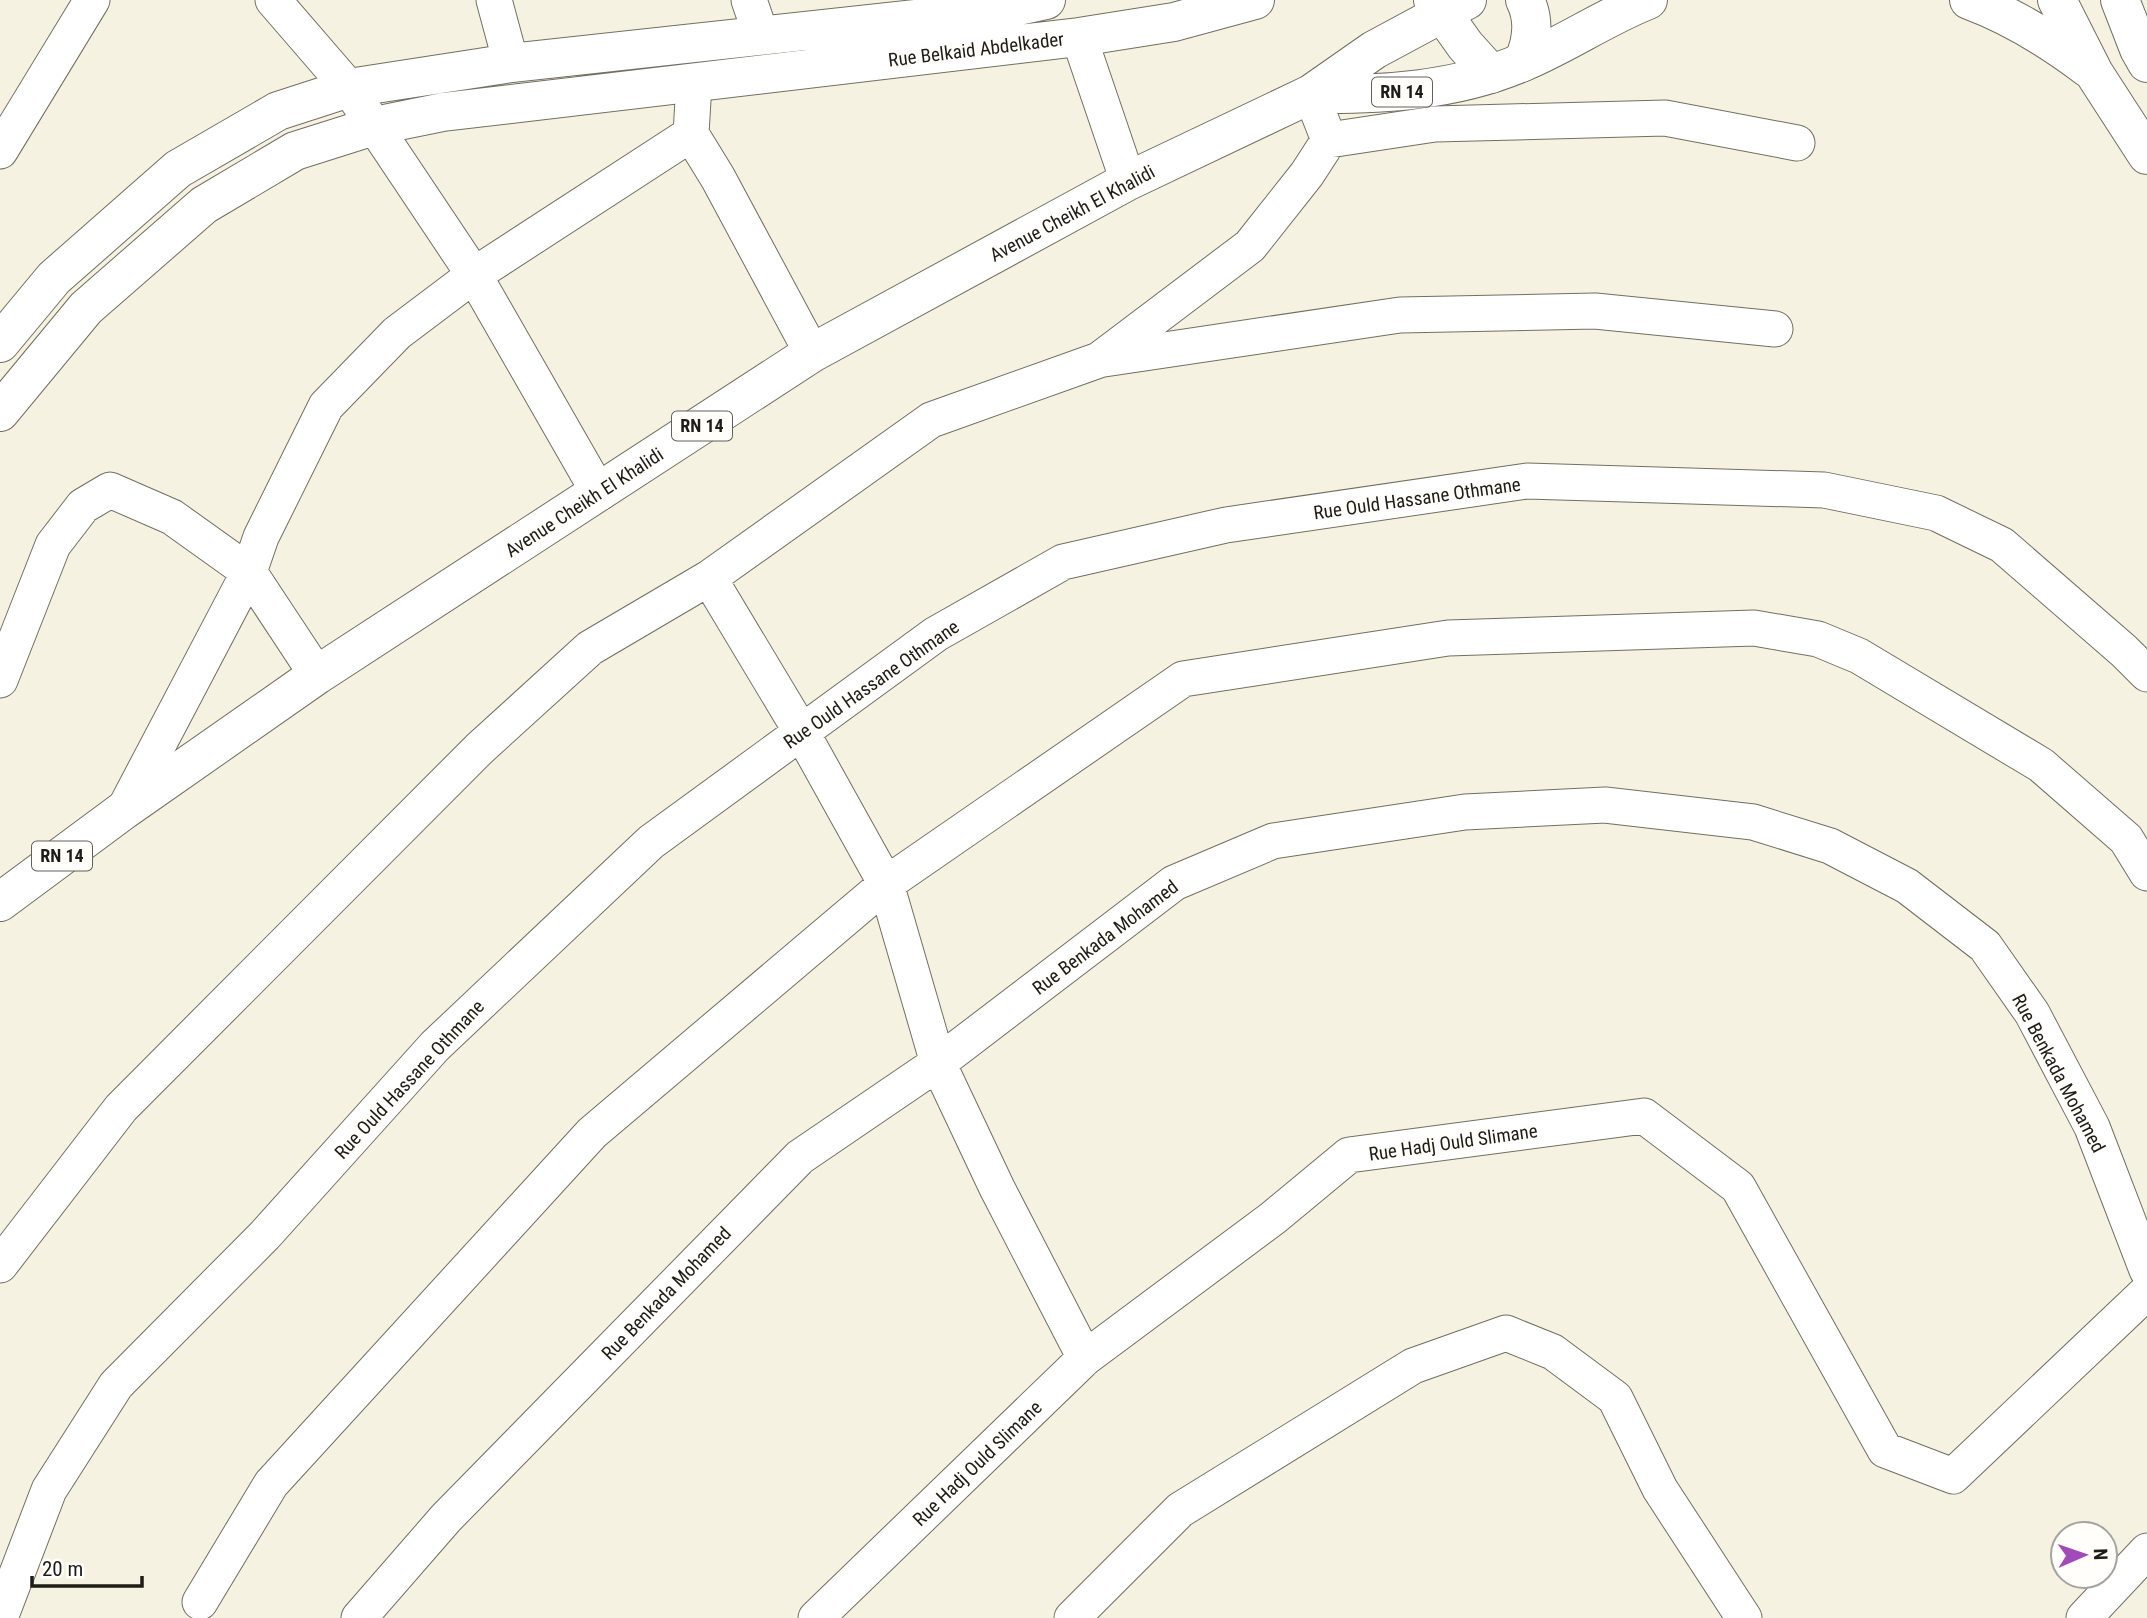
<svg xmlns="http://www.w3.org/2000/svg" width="2147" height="1618" font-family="'Roboto Condensed',sans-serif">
	<rect width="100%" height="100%" fill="#f5f2e1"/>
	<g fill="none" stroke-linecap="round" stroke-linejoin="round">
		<g stroke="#726f61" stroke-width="37">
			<path id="street" d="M273,0L349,88L474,275L599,493
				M494,0L511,63
				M749,0L761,35
				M1079,37L1128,181
				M694,83L691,134L718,178L812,353
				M1311,94L1329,140L1435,124L1665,118L1797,143
				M0,151L92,0
				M1104,359L1400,315L1595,311L1775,329
				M709,578L802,733L886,884L938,1063L997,1188L1085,1358
				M0,680L53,545L83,506L110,490L172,517L249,572L317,675
				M124,810L249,572L261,537L326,406L397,333L474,275L691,134
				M0,1265L121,1108L479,749L590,648L709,578L931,420L1099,360L1250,246L1307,174L1329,140
				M200,1602L271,1484L592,1133L886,884L1183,679L1448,638L1754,628L1818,639L1859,656L2041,765L2126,839L2147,873
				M0,1618L49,1490L116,1385L265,1235L435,1046L651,842L936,634L1063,562L1226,525L1527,481L1824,490L1936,513L2002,545L2124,651L2147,674
				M359,1618L446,1518L800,1157L938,1063L1174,883L1273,841L1465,812L1605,805L1753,822L1830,846L1907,886L1985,946L2032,1013L2092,1127L2147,1270
				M816,1618L1085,1358L1273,1218L1349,1155L1644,1116L1738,1187L1885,1450L1953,1476L2147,1292
				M1072,1618L1180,1510L1413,1366L1506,1333L1553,1352L1615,1398L1660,1489L1744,1618
				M2084,1618L2147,1551"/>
		</g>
		<g stroke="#726f61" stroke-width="40">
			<path id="secondary" d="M1433,0L1465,45L1491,74
				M1523,62C1532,42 1535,20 1525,0
				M0,343L54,278L178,169L278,111L349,88L511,63L970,13L1005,9L1046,0
				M0,412L86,308L204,205L295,151L374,126L443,112L1079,37L1174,22L1255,0"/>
		</g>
		<g stroke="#726f61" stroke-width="40">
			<path id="primary" d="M1969,0C2012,16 2051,40 2088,68
				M2057,0L2094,73L2147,155
				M2120,0L2139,49L2147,63
				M1311,94C1382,95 1456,91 1523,62C1566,44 1605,17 1648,0
				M0,902L124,810L317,675L812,353L1128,181L1311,94L1374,50L1467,0"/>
		</g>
		<use href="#street" stroke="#fff" stroke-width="35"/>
		<use href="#secondary" stroke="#fff" stroke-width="38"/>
		<use href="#primary" stroke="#fff" stroke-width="38"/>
	</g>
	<g text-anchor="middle" stroke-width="5" stroke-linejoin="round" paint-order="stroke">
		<g fill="#fffefb" stroke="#61605b" stroke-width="2">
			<rect x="1372" y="77.5" width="60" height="29" rx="5"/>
			<rect x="672" y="411.5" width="60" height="29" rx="5"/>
			<rect x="32" y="841.5" width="60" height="29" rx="5"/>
		</g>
		<g font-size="18" font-weight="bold" fill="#1d1c16">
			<text x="1402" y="98">RN 14</text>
			<text x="702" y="432">RN 14</text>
			<text x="62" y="862">RN 14</text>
		</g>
		<g font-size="19" fill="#1d1c16" stroke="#fffefb">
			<text transform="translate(976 49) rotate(-7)" y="7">Rue Belkaid Abdelkader</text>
			<text transform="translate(1072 213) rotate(-28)" y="7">Avenue Cheikh El Khalidi</text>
			<text transform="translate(1417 498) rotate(-8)" y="7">Rue Ould Hassane Othmane</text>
			<text transform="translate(584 502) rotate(-33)" y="7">Avenue Cheikh El Khalidi</text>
			<text transform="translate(871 684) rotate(-35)" y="7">Rue Ould Hassane Othmane</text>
			<text transform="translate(1105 937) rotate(-37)" y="7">Rue Benkada Mohamed</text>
			<text transform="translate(2059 1073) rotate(62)" y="7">Rue Benkada Mohamed</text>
			<text transform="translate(409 1079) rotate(-47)" y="7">Rue Ould Hassane Othmane</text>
			<text transform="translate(1453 1142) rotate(-8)" y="7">Rue Hadj Ould Slimane</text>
			<text transform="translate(666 1293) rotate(-46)" y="7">Rue Benkada Mohamed</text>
			<text transform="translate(977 1463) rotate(-44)" y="7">Rue Hadj Ould Slimane</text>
		</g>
	</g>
	<g transform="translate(2084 1555) rotate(88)"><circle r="33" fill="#fffefb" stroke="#a5a49f" stroke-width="2"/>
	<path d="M0-5L12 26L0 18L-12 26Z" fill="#a14ab8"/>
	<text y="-10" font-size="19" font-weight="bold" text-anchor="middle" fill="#1d1c16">N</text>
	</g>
	<path d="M32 1576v10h110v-10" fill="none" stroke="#1d1c16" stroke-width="3.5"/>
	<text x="42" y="1576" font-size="21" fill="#1d1c16" stroke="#fffefb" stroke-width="5" paint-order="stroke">20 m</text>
</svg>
